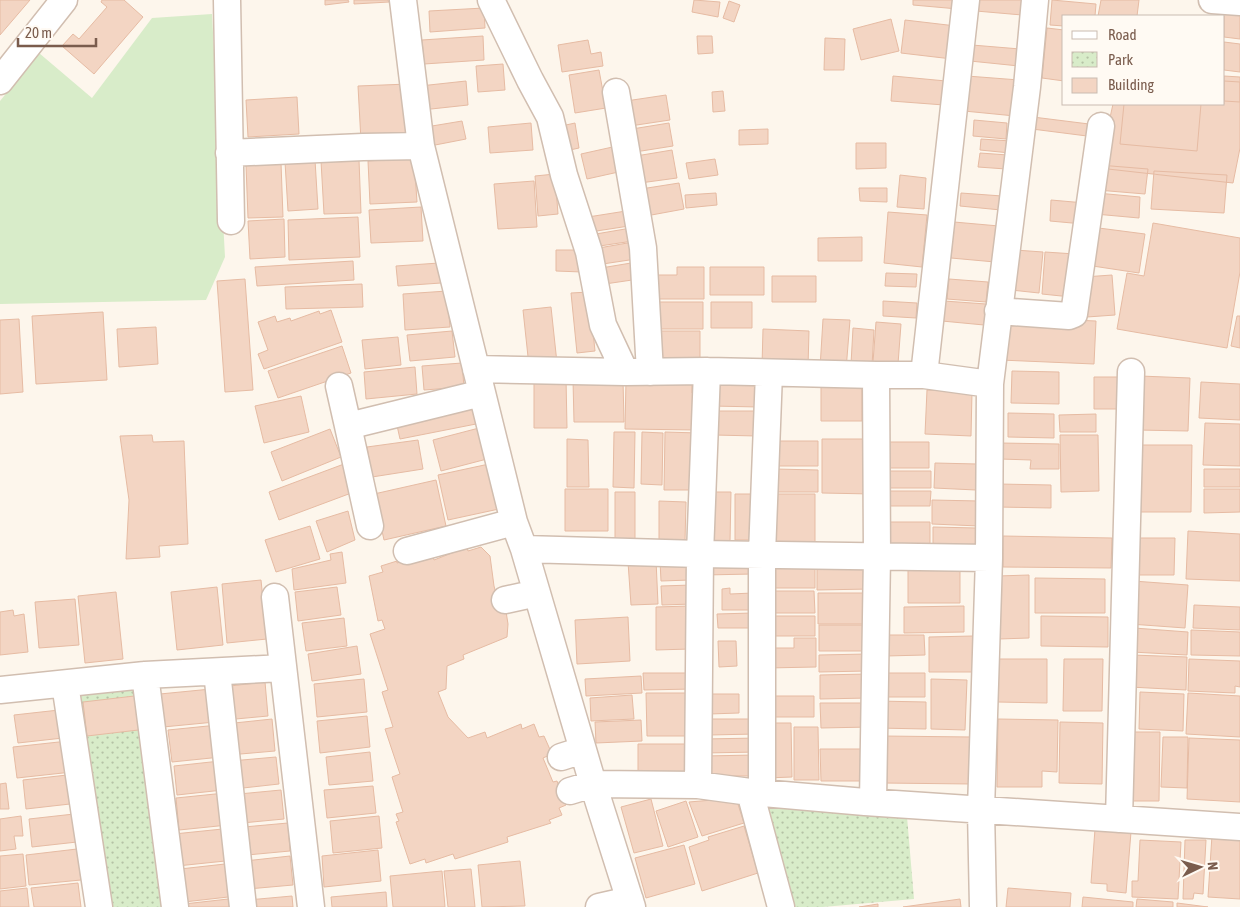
<svg xmlns="http://www.w3.org/2000/svg" width="1240" height="907" font-family="'Asap Condensed',sans-serif">
	<defs>
		<pattern id="park-dots" width="8" height="8" patternUnits="userSpaceOnUse" patternTransform="scale(1.25)"><rect width="8" height="8" fill="#d8ecc9"/><path d="M2 2h.1M6 6h.1" fill="none" stroke="#b4c2a5" stroke-width="1.8" stroke-linecap="round"/></pattern>
	</defs>
	<rect width="100%" height="100%" fill="#fdf6ec"/>
	<path fill="#d8ecc9" d="M212,14L225,257L206,300L0,304V101L39,53L92,98L152,18Z"/>
	<path fill="url(#park-dots)" d="M145,675L175,907H99L65,684Z
		M750,792L906,805L914,899L823,907H786Z"/>
	<path fill="#f3d5c3" stroke="#e6bba3" d="M0,0H30L0,35Z
		M102,0H124L143,17L94,74L62,46L73,34L79,39L107,7L101,2Z
		M325,0H348L349,2L325,5Z
		M354,0H388L389,2L354,4Z
		M694,0L720,2L718,17L692,12Z
		M913,0H959L958,9L913,5Z
		M977,0H1024L1022,15L976,11Z
		M1052,0L1096,4L1095,16H1064V26L1050,25Z
		M1101,0H1139L1137,16H1098Z
		M729,1L740,5L734,22L723,18Z
		M484,8L485,28L430,32L429,11Z
		M1222,10L1240,13V39L1224,37V16H1221Z
		M891,19L899,51L861,60L853,29Z
		M905,20L956,26L952,59L901,53Z
		M1047,28L1064,30V81L1042,78Z
		M483,36L484,60L424,64L422,40Z
		M697,36H712L713,53L698,54Z
		M825,38L845,39L844,70H824Z
		M588,40L591,54L601,52L603,66L562,72L558,45Z
		M1224,42L1240,44V72L1224,70Z
		M972,45L1020,49L1019,66L970,61Z
		M503,64L505,90L478,92L476,66Z
		M599,70L606,108L575,113L569,75Z
		M893,76L946,81L944,105L891,101Z
		M967,76L1019,80L1015,116L964,111Z
		M1224,76L1240,77V102L1224,101Z
		M466,81L468,105L422,110L420,86Z
		M1224,81L1240,82V148L1233,183L1099,168L1113,104H1224Z
		M408,84L411,138L361,141L358,86Z
		M723,91L725,111L713,112L712,92Z
		M666,95L670,120L630,126L626,101Z
		M297,97L299,134L248,137L246,100Z
		M1124,104H1201L1197,151L1120,144Z
		M1033,117L1089,124L1087,136L1032,129Z
		M974,120L1007,123L1006,139L973,136Z
		M462,121L466,139L430,146L426,127Z
		M531,123L533,150L490,153L488,127Z
		M575,123L579,148L561,152L557,127Z
		M669,123L673,146L635,152L632,129Z
		M768,129V144L739,145V130Z
		M981,139L1011,141L1010,153L980,150Z
		M856,143H886V168L856,169Z
		M617,146L623,171L587,179L581,154Z
		M672,150L677,178L640,183L636,156Z
		M980,153L1008,155L1006,169L978,167Z
		M414,158L417,202L370,204L368,161Z
		M715,159L718,175L689,179L686,163Z
		M315,160L318,209L288,211L285,162Z
		M359,160L361,213L324,214L321,161Z
		M281,163L283,217L248,218L246,165Z
		M1099,165L1148,169L1145,194L1097,190Z
		M1154,171L1227,175L1224,213L1151,209Z
		M555,174L558,214L538,216L535,176Z
		M900,175L926,178L924,209L897,207Z
		M534,181L537,227L498,229L494,184Z
		M679,183L684,209L646,216L641,189Z
		M859,188H887V202L860,201Z
		M716,193L717,205L686,208L685,195Z
		M961,193L1002,196L1001,210L960,206Z
		M1097,193L1140,197L1139,218L1095,214Z
		M1051,200L1085,203L1083,224L1050,221Z
		M421,207L423,241L371,243L369,210Z
		M626,211L629,226L590,232L588,217Z
		M888,212L927,215L922,267L884,263Z
		M358,217L360,257L289,260L288,220Z
		M284,219L285,257L250,259L248,221Z
		M954,222L999,226L995,262L951,258Z
		M1153,223L1240,238V272L1227,348L1117,329L1127,273L1144,276Z
		M1091,227L1145,234L1139,273L1086,265Z
		M631,228L633,241L593,247L590,235Z
		M862,237V261H818V238Z
		M633,242L636,259L596,265L593,249Z
		M556,250H582V272L556,271Z
		M1015,250L1043,252L1039,293L1011,290Z
		M1045,252L1075,254L1071,297L1042,294Z
		M353,261L354,280L257,286L255,267Z
		M637,262L639,279L598,285L595,269Z
		M439,263L441,283L398,286L396,266Z
		M677,267H704V299H653V275H677Z
		M710,267H764V295H710Z
		M886,273L917,274L916,287L885,286Z
		M1112,275L1115,315L1087,317L1084,277Z
		M772,276H816V302H772Z
		M245,279L253,390L225,392L217,281Z
		M949,279L988,282L986,302L947,299Z
		M362,284L363,307L286,309L285,287Z
		M447,291L450,327L405,330L403,294Z
		M589,292L595,351L577,353L571,293Z
		M883,301L917,303L916,318L883,316Z
		M944,301L986,304L984,325L942,321Z
		M655,302H703V329H656Z
		M711,302H752V328H711Z
		M551,307L557,363L529,366L523,310Z
		M331,310L342,342L264,369L258,354L268,350L258,322L275,316L277,322L290,318L291,321L319,311L320,314Z
		M103,312L107,380L36,384L32,316Z
		M1237,316H1240V348L1231,346Z
		M1002,317L1096,321L1094,364L1000,360Z
		M19,319L23,392L0,394V320Z
		M823,319L850,320L846,370L820,368Z
		M876,322L901,324L898,364L873,362Z
		M156,327L158,364L119,367L117,329Z
		M853,328L874,330L872,366L851,364Z
		M763,329L809,331L808,367L762,366Z
		M452,331L455,357L410,361L407,335Z
		M654,331H700V362H653Z
		M398,337L401,365L365,369L362,340Z
		M342,346L351,373L278,398L268,371Z
		M462,363L464,387L424,390L422,366Z
		M415,367L417,394L366,399L364,372Z
		M1012,371L1059,372V404L1011,403Z
		M1140,376L1190,378L1188,431L1138,430Z
		M1094,377H1122L1121,409H1094Z
		M566,378L567,428H534V379Z
		M573,380H623L624,422H574Z
		M626,380L692,381V393H700L696,430L625,429Z
		M712,382L759,383V407L712,406Z
		M1201,382L1240,384V420L1199,418Z
		M821,384H862V421H821Z
		M927,390L972,392L971,436L925,434Z
		M301,396L309,432L264,443L255,406Z
		M470,397L476,424L400,439L394,412Z
		M714,411H758L757,436L714,435Z
		M1008,413L1054,414V438L1008,437Z
		M1096,414V432H1060L1059,415Z
		M1205,423L1240,424V466L1203,465Z
		M479,428L487,459L441,471L433,440Z
		M330,429L341,457L282,481L271,452Z
		M614,432H635L634,488L613,487Z
		M642,432L663,433L662,485L641,484Z
		M665,432L698,433L697,490H664Z
		M152,435L153,442L184,441L188,544L159,546L160,557L126,559L129,500L120,436Z
		M1060,435H1098L1099,491L1061,492Z
		M567,439L588,440L589,487H567Z
		M822,439H872V494L822,493Z
		M418,440L423,469L372,477L367,447Z
		M776,441H818V466H775Z
		M888,442H929V468H888Z
		M1000,443L1059,444V469H1030L1031,460L1000,459Z
		M1135,445H1192L1191,512H1134Z
		M935,463L977,464L976,490L934,488Z
		M344,464L354,492L279,520L269,492Z
		M489,464L499,509L448,520L438,475Z
		M775,469L818,470V492H775Z
		M1204,469H1240V487H1204Z
		M888,471H931V488H889Z
		M436,480L446,526L384,540L374,494Z
		M998,484L1051,485V508L998,507Z
		M565,489H608V531H565Z
		M1204,489H1240V512L1204,513Z
		M890,491H931L930,506H890Z
		M615,492H635V543H615Z
		M710,492H731L730,542H710Z
		M735,494H759V540H735Z
		M771,494H815V546L771,545Z
		M932,500L979,501V526L932,524Z
		M659,501L686,502L685,541L659,540Z
		M348,511L355,540L327,552L316,521Z
		M886,522H930V546H886Z
		M310,526L320,559L276,572L265,540Z
		M933,527L976,528V550L933,549Z
		M1188,531L1240,534V581L1186,579Z
		M1003,536L1112,538L1111,568L1003,567Z
		M1136,538H1175L1174,575H1135Z
		M467,547L468,551L481,547L490,556L494,586L497,597L505,605L508,624L507,637L463,655L464,659L447,666L446,689L438,692L448,717L468,738L485,732L487,738L521,724L522,729L534,724L539,737L544,736L552,754L543,758L553,782L557,781L566,805L559,808L562,815L549,820L551,823L507,837L508,842L455,859L453,854L426,863L425,859L410,864L396,822L399,821L396,814L403,812L392,777L400,774L385,729L393,727L382,692L388,690L370,634L385,629L382,620L378,621L369,576L383,572L381,566L397,561V563L431,552L434,560Z
		M342,552L346,583L294,590L292,569L331,560L330,554Z
		M656,560L658,604L631,605L628,562Z
		M753,560V574L704,575L703,561Z
		M771,560H815V588H771Z
		M660,561H689L690,580L661,581Z
		M870,563V589L817,590V564Z
		M908,569H960V603H908Z
		M1029,575V638L999,639L998,576Z
		M1035,578L1105,579V613H1035Z
		M261,580L267,639L227,643L222,584Z
		M1133,581L1188,585L1185,628L1130,624Z
		M692,585V604L662,605L661,586Z
		M217,587L223,645L177,650L171,592Z
		M337,587L341,615L298,621L295,592Z
		M730,588V594L753,593L754,610H722V589Z
		M772,591H814L815,613H772Z
		M116,592L123,659L85,663L78,596Z
		M818,593H869L870,624H818Z
		M75,599L79,645L39,648L35,602Z
		M1194,605L1240,607V630L1193,628Z
		M689,606L690,649L656,650V607Z
		M964,606V632L904,633V607Z
		M13,610L14,616L24,614L28,652L0,655V612Z
		M752,613L753,628H718L717,614Z
		M771,616H815V636H771Z
		M1041,616L1108,617V647L1041,646Z
		M628,617L630,661L577,664L575,620Z
		M344,618L347,646L306,651L302,623Z
		M819,625H866L867,651H819Z
		M1134,628L1188,632L1187,655L1132,652Z
		M1191,630L1240,632V656L1191,655Z
		M885,635H924L925,655L886,656Z
		M973,636V672H929V637Z
		M794,638H816V667L767,668V648H794Z
		M718,641H736L737,666L719,667Z
		M357,646L361,674L312,681L308,654Z
		M867,654V671L819,672V655Z
		M1132,655L1187,657L1186,690L1130,687Z
		M999,659H1047V703L998,702Z
		M1064,659H1103L1102,711H1063Z
		M1189,659L1240,661V687L1235,686V693L1188,691Z
		M643,673H692V689L644,690Z
		M876,673H925V697H876Z
		M868,674V698L820,699V675Z
		M641,676L642,693L586,696L585,679Z
		M364,679L367,712L317,717L314,684Z
		M931,679L967,680L965,730L931,729Z
		M265,682L268,716L225,720L221,687Z
		M211,689L215,722L163,727L160,694Z
		M1140,692L1184,694L1183,731L1139,729Z
		M646,693H692V736H647Z
		M1188,693L1240,696V737L1186,734Z
		M709,694H739V713L709,714Z
		M143,695L147,729L87,736L83,702Z
		M632,695L634,719L591,721L590,698Z
		M769,696H814V717H769Z
		M877,701L926,702V729L877,728Z
		M820,703H869L870,727L821,728Z
		M59,710L63,738L18,743L14,715Z
		M367,716L370,747L320,753L317,721Z
		M272,719L275,751L229,755L225,724Z
		M709,719H756V734L709,735Z
		M998,719L1058,720L1057,772L1042,771V787H997Z
		M641,720L642,741L596,743L595,722Z
		M1060,722L1103,723L1102,784L1059,783Z
		M765,723H791L792,777L766,778Z
		M218,725L221,757L172,762L168,730Z
		M794,727H818L819,780H794Z
		M1133,732H1160L1159,801H1133Z
		M883,736L972,737L971,784L883,783Z
		M1163,737H1188L1187,788L1161,787Z
		M758,738V752L704,753V739Z
		M1189,738L1240,740V802L1187,799Z
		M68,741L72,772L17,778L13,747Z
		M638,744H689L690,775L638,776Z
		M820,749H870V781H821Z
		M370,752L373,781L329,785L326,757Z
		M755,755V776H704V756Z
		M276,757L279,784L234,789L231,761Z
		M220,761L223,790L177,795L174,766Z
		M67,775L70,804L26,809L23,780Z
		M6,783L9,809H0V784Z
		M373,786L376,813L327,818L324,790Z
		M281,790L284,819L242,823L239,794Z
		M225,793L228,825L179,830L176,798Z
		M736,798L744,823L702,836L689,802Z
		M651,799L663,846L634,853L621,807Z
		M686,801L698,837L668,847L656,811Z
		M74,814L77,842L32,847L29,819Z
		M21,816L23,836H14L16,849L0,851V819Z
		M379,816L382,848L333,853L330,821Z
		M288,823L290,851L247,855L244,827Z
		M744,826L758,873L702,891L689,847L709,840L708,837Z
		M232,828L235,860L177,866L174,834Z
		M1095,829L1131,832L1126,893L1107,891V884L1091,883Z
		M1212,835L1240,837V899L1208,897Z
		M1140,840L1181,842L1178,899L1132,897V881H1138Z
		M1185,840H1206L1203,894L1194,893L1193,899H1183Z
		M684,845L695,884L646,898L635,858Z
		M77,849L81,880L29,885L26,855Z
		M378,850L381,881L324,887L322,856Z
		M23,854L26,886L0,889V856Z
		M290,856L293,885L248,889L245,861Z
		M520,861L525,906L482,907L478,865Z
		M234,863L237,896L184,902L180,869Z
		M471,869L475,907H448L444,871Z
		M442,871L445,907H393L390,876Z
		M78,883L81,907H34L31,888Z
		M27,888L29,907H0V891Z
		M1008,888L1071,893L1070,907H1006Z
		M386,892L387,907H332L331,897Z
		M292,896L293,907H249L248,900Z
		M1083,897L1133,902V907H1082Z
		M237,898L238,907H184V904Z
		M960,899L961,907H903Z
		M1137,899L1173,902V907H1136Z
		M1177,903L1208,907H1177Z
		M878,904V907H859Z"/>
	<g fill="none" stroke-linecap="round" stroke-linejoin="round">
		<g stroke="#d1beb0" stroke-width="29">
			<path id="minor" d="M227,0L231,221
				M403,0L421,146L514,522L524,549L593,784L632,907
				M491,0L530,80L550,117L564,175L589,252L603,325L625,372
				M1212,0L1240,2
				M0,81L64,0
				M616,92L643,248L650,372
				M229,153L363,147L421,146
				M998,311L1069,316L1074,314L1101,126
				M476,369L625,372L707,371L876,375H924L990,384
				M924,375L966,0
				M339,386L348,426
				M370,526L348,426L482,393
				M524,549L700,554L989,558
				M407,551L514,522
				M275,597L311,907
				M505,600L537,593
				M217,672L243,907
				M145,675L175,907
				M65,684L99,907
				M0,690L145,675L283,668
				M561,757L583,750
				M698,785L700,554L707,371
				M570,791L593,784L698,785L750,792L865,802L1240,827
				M750,792L781,907
				M762,793V554L769,373
				M873,802L877,556L876,375
				M1119,819L1131,372
				M599,907L630,900
				M983,907L981,810L989,558L990,384L1027,87L1035,0"/>
		</g>
		<use href="#minor" stroke="#fff" stroke-width="26"/>
	</g>
	<rect x="1062" y="15" width="162" height="90" fill="#fffaf3" stroke="#cabbb1"/>
	<rect x="1072" y="31" width="25" height="8" fill="#ffffff" stroke="#cabbb1"/>
	<text x="1108" y="40" font-size="15" fill="#7a5c4d">Road</text>
	<rect x="1072" y="52" width="25" height="15" fill="url(#park-dots)" stroke="#cabbb1"/>
	<text x="1108" y="65" font-size="15" fill="#7a5c4d">Park</text>
	<rect x="1072" y="78" width="25" height="15" fill="#f3d5c3" stroke="#cabbb1"/>
	<text x="1108" y="90" font-size="15" fill="#7a5c4d">Building</text>
	<g transform="translate(1200 867) rotate(85)" stroke="#fffaf3" stroke-width="4" paint-order="stroke">
	<path d="M0-4L9 19L0 12L-9 19Z" fill="#7a5c4d"/>
	<text y="-8" font-size="14" font-weight="bold" text-anchor="middle" fill="#7a5c4d">N</text>
	</g>
	<path d="M18 38v8h78v-8" fill="none" stroke="#7a5c4d" stroke-width="2.5"/>
	<text x="25" y="38" font-size="15" fill="#7a5c4d" stroke="#fffaf3" stroke-width="4" paint-order="stroke">20 m</text>
</svg>
